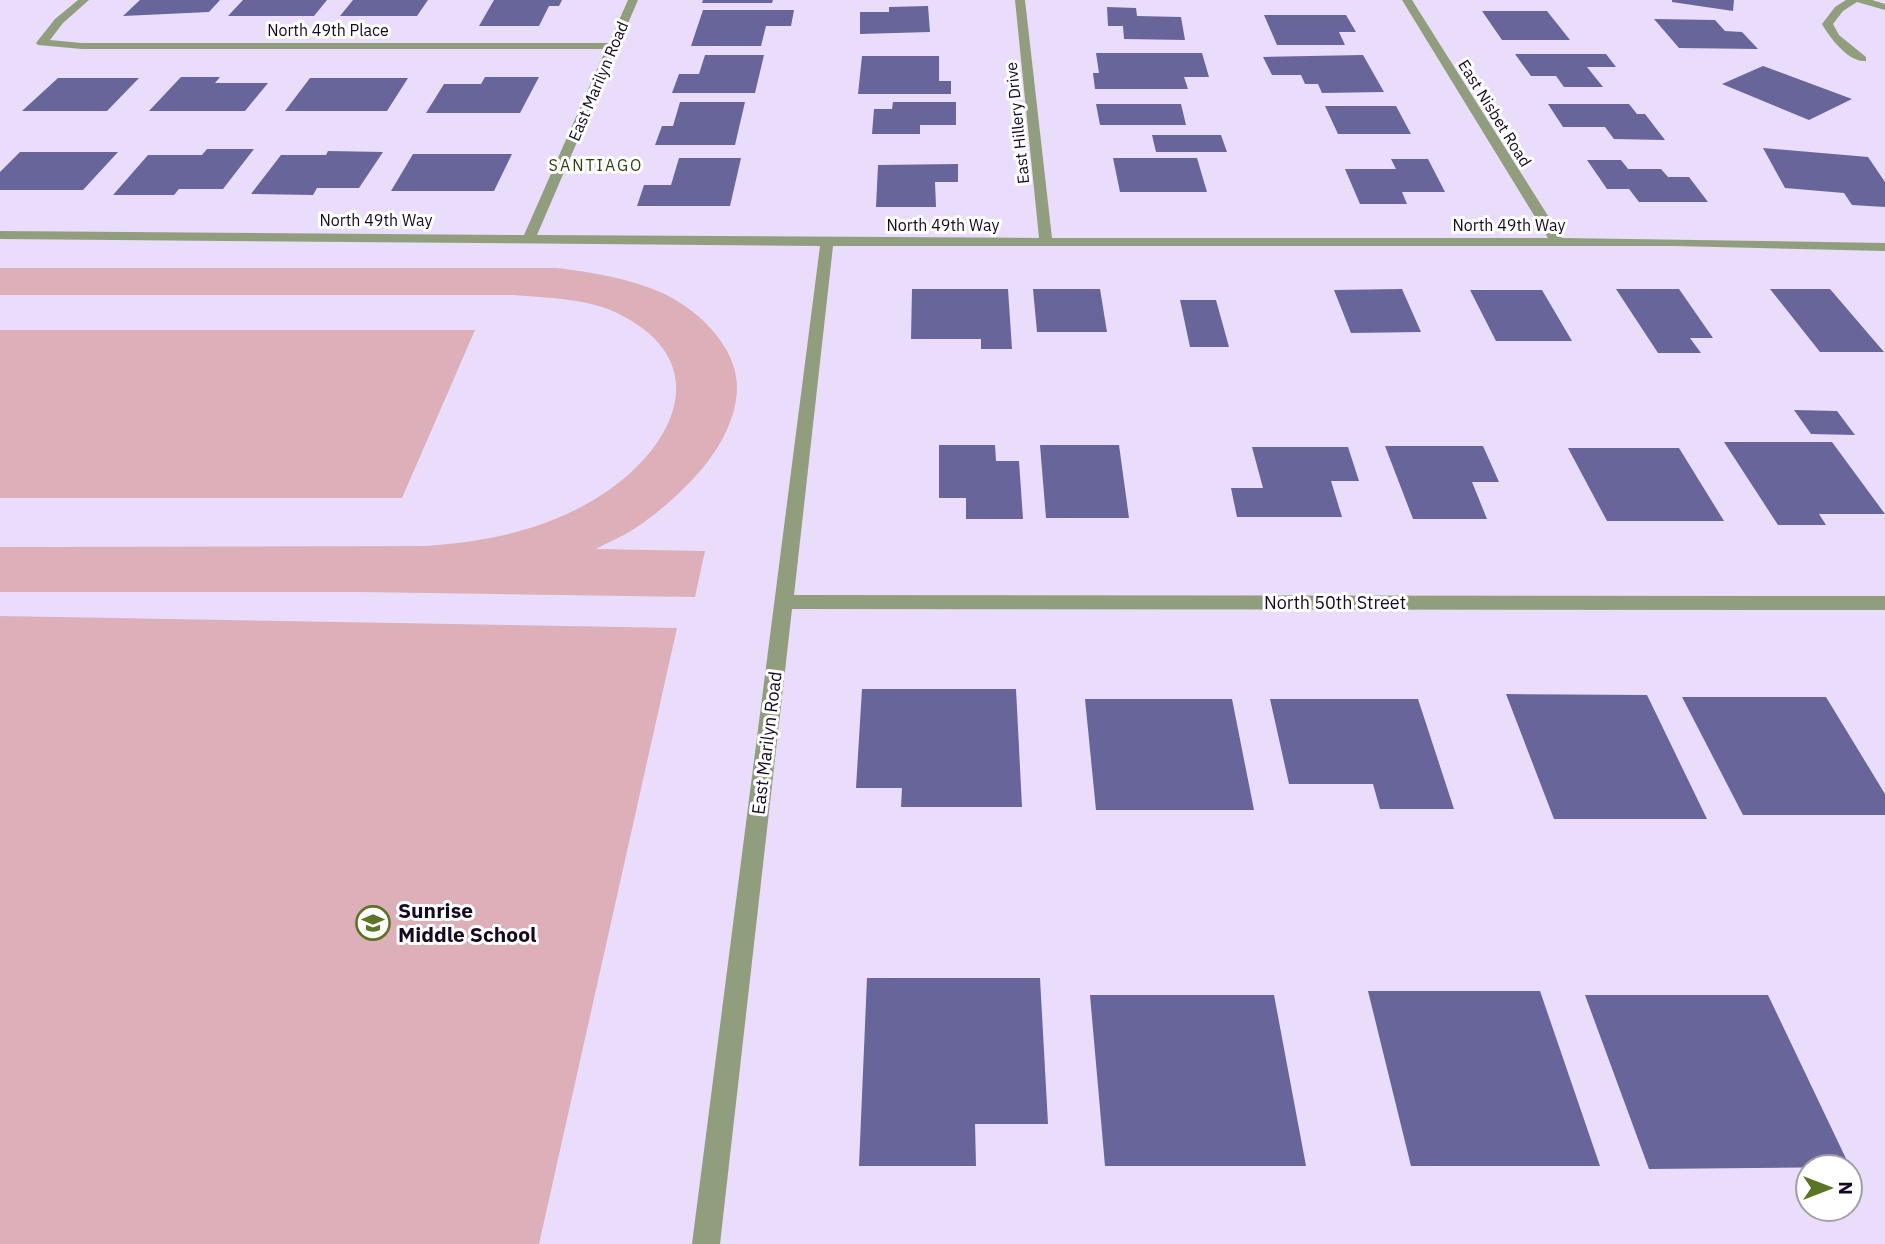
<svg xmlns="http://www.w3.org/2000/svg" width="1885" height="1244" font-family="'IBM Plex Sans',sans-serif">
	<rect width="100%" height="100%" fill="#e9ddfb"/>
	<path fill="#ddafb9" d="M0,268H556C591,272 627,278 660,292C695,307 737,345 737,387C737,425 710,464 683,489C668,504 651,518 634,529C622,537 608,542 596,549L705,551L695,597L360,592H0V547L427,546C487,541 537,532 590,502C668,458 724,365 617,313C586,298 547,298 513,295H0Z
		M0,330H475L402,498H0Z
		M0,616L677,628L539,1244H0Z"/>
	<path fill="#676599" d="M140,0H220L209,12L123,16Z
		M243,0H327L314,16H228Z
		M353,0H428L417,16H340Z
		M494,0H562L559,6H549L539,26H479Z
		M703,0H773L772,3H702Z
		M1672,0H1734L1733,11L1672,2Z
		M928,6L930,32L860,34V12H889V7Z
		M1107,7L1136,8L1137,16L1181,17L1185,40L1124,39L1123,26H1108Z
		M703,10H794L791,26H766L761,46H691Z
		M1482,11H1547L1570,40H1502Z
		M1264,15H1346L1356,32H1339L1345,45H1277Z
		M1654,19L1715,20L1725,31L1742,32L1758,49L1679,48Z
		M1096,53H1202L1209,77H1184L1188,89H1095L1093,73H1099Z
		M1515,54H1606L1616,67H1587L1603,87H1564L1556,76H1531Z
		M705,55H764L755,93H672L679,74H699Z
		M1363,55L1384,92L1322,93L1318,84H1305L1301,75H1272L1263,57Z
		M862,56H939V81H951V94H858Z
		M1763,66L1852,99L1809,120L1722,84Z
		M181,77H220L215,83H268L245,111H149Z
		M485,77H539L520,113H426L444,84H481Z
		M58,78H139L107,111H22Z
		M310,78H408L387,111H285Z
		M680,102H745L735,145H655L662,126H673Z
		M893,102H956V125H920V134H872L874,109H892Z
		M1096,104H1181L1186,125H1100Z
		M1548,104H1629L1637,114H1645L1665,140L1614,139L1605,127H1563Z
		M1325,106H1396L1411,134H1338Z
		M1152,135H1221L1227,152H1156Z
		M1763,148L1868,157L1885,182V207L1852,205L1844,193L1785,188Z
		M207,149H254L223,189H179L174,195H113L148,155H202Z
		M328,151L383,152L359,188H317L313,195L251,194L281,155H326Z
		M20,152H118L83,190H0V172Z
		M413,154H512L494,191H391Z
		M679,158H741L730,206H637L644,185H671Z
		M1113,158H1197L1207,192H1120Z
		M1391,159H1428L1445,192H1402L1407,204H1360L1345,169H1396Z
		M1587,160H1621L1628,169H1661L1668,177H1689L1708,202H1639L1629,189H1607Z
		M958,164V182H935L936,207H876L878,165Z
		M912,289H1008L1012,349H981V339H911Z
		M1033,289H1100L1107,332H1037Z
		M1402,289L1421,332L1351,333L1334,290Z
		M1616,289H1679L1713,338H1690L1701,353H1658Z
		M1770,289H1830L1884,352H1820Z
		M1470,290H1542L1572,341H1496Z
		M1180,300H1216L1229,347H1190Z
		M1794,410L1837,411L1855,435L1811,434Z
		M1724,442H1832L1885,514H1819L1826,525H1778Z
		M939,445H995L996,461H1019L1023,519H966V498H939Z
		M1040,445H1119L1129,518H1046Z
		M1385,446H1483L1499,482H1472L1487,519H1413Z
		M1252,447H1348L1359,481H1331L1342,517H1237L1231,488H1263Z
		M1568,448H1679L1724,521H1607Z
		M862,689H1016L1022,807H901L902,788H856Z
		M1506,694L1647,695L1707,819H1554Z
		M1682,697H1826L1885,794V815H1743Z
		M1085,699H1232L1254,810H1096Z
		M1270,699H1418L1454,809H1380L1373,784H1289Z
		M867,978H1040L1048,1124H975L976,1166H859Z
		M1368,991H1540L1600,1166H1411Z
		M1090,995H1274L1306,1166H1105Z
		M1585,995H1768L1850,1167L1649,1169Z"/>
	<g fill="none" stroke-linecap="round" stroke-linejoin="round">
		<path fill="#919e7d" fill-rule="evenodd" d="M78,0H89L63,23L50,40L82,43H609L628,0H638L537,235L1039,238L1015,0H1025L1052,238H1548L1402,0H1412L1562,238L1885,243V251L1674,246H833L794,595L1885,596V610L792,609L720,1244H692L820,246L0,239V231L524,235L606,49H82L38,45L36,43L55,19Z
			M1846,0H1872L1885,4V10L1857,2L1843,11L1833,24L1839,35L1866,57V61C1849,63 1830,38 1822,24L1835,7Z"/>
	</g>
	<defs>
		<g id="school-ring" transform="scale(1.75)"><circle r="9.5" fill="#fff" stroke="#5c7426" stroke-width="1.5"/><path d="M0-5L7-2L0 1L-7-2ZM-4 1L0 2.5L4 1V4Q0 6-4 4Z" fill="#5c7426"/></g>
	</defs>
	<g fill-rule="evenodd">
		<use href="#school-ring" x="373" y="923"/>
	</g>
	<g text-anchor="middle" stroke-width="6" stroke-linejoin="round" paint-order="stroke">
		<g font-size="16" fill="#160923" stroke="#fff">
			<text x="328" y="36">North 49th Place</text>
			<text transform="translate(598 81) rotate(-67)" y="6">East Marilyn Road</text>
			<text transform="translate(1495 113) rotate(58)" y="6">East Nisbet Road</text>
			<text transform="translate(1017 123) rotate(-96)" y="6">East Hillery Drive</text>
			<text x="376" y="226">North 49th Way</text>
			<text x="943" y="231">North 49th Way</text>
			<text x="1509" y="231">North 49th Way</text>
		</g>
		<g font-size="16" letter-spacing="2" fill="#32420b" stroke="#fff">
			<text x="596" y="171">SANTIAGO</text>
		</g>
		<g font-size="18" fill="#160923" stroke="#fff">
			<text x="1335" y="609">North 50th Street</text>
			<text transform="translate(767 743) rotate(-83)" y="6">East Marilyn Road</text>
		</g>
		<g font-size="21" font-weight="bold" fill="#160923" stroke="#fff" text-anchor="start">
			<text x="398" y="918">Sunrise<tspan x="398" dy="24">Middle School</tspan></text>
		</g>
	</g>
	<g transform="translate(1829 1188) rotate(90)"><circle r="33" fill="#ffffff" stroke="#a29da7" stroke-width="2"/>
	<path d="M0-5L12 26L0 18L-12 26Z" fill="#5c7426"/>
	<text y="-10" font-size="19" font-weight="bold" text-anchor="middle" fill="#160923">N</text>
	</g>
</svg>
